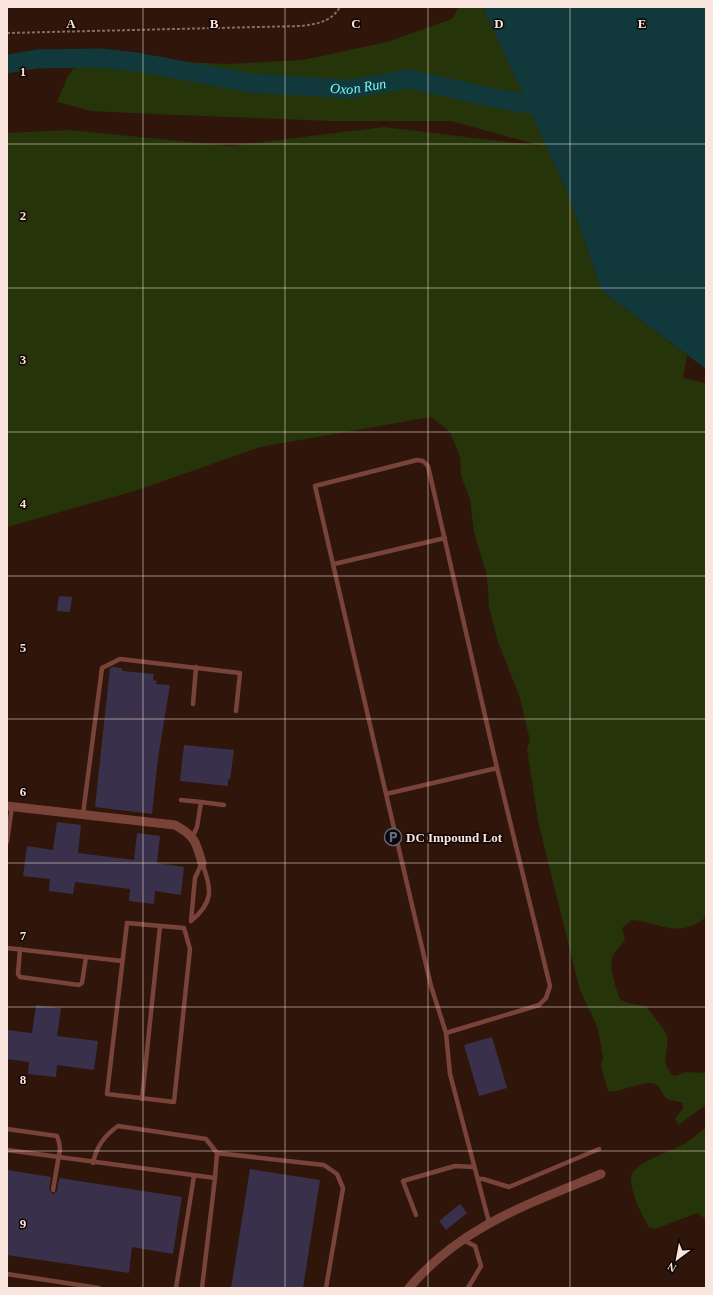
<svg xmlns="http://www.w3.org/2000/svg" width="713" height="1295" font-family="'Times New Roman',serif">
	<rect width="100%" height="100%" fill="#30150a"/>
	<path fill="#263409" d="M459,7H483L568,194L602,291L687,355L683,378L706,383V916C702,921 697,924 691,926C669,934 653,921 632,920L622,928L625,940C621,946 616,950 613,955C608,964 616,990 620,999L627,1003L645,1006C648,1008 666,1032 667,1035C670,1053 658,1061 674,1076L687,1072L706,1073V1105L678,1125L675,1118L683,1109V1103C678,1101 672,1101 668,1099C660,1095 662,1083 650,1083C639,1083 614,1094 608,1091L601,1067L603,1057L598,1029L579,987L538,821L527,749L530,741L520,698L497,639L489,606L487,576L474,532L470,499L461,476L460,457L450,432L431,417L260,447L138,490L7,527V133L69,130L230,146L384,127L542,146L451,121H331L152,114L91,111L57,102L68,76L73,69L104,58L227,64L303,60L387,42L452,19Z
		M706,1127V1219L697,1213L655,1229L649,1227C641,1213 631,1195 631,1178C631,1163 672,1151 684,1144C692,1139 699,1133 706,1127Z"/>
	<path fill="#11393b" d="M483,7H706V369L602,291L568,194Z"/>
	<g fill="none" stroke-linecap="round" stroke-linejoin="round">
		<path stroke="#11393b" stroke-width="19" id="s1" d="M7,64L37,59L101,58L137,62L250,83L350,89L409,79L494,98L551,108"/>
	</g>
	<path fill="#39314c" d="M59,596L72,597L70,612L57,611Z
		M113,667L121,668L123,671L154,674L153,680L157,681L156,684L170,685L158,758L152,814L95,807L110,668Z
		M184,745L234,750L230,780L228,779V786L180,781Z
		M57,822L81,825L78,853L134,860L137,833L160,836L157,863L184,867L181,895L155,891L154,904L129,901L130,889L75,882L73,894L49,891L50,879L23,876L27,846L53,850Z
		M36,1005L61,1008L57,1036L98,1041L94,1070L57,1065L56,1077L28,1074L29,1062L7,1059V1030L32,1033Z
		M492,1037L507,1088L479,1096L464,1045Z
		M250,1169L320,1180L303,1288H231Z
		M7,1170L51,1177L49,1190L53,1194L57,1191L59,1178L182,1197L173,1254L132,1247L129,1273L7,1255Z
		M460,1204L467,1213L446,1230L439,1221Z"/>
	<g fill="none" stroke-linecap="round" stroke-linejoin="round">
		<path stroke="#856d63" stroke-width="2" stroke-dasharray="3 2" stroke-linecap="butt" d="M7,33L301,26C317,24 331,22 340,7"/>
		<path stroke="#79433a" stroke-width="4.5" d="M334,564L445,538
			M193,704L196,667
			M386,794L315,486L417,460L423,461L428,466L497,768
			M181,800L201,802
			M83,814L102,668L120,659L240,673L236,711
			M192,838L197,827L201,802L224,805
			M7,842L12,806
			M202,863C212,889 214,902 191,921L195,878Z
			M127,923L184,928L190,949L174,1102L107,1094Z
			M7,948L122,961
			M20,949L18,974L20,977L79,985L82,983L86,957
			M446,1033L431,986L386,794L497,768L550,986L546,998L539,1005L446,1033L450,1074L489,1222
			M142,1099L160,926
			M7,1129L57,1136L59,1142
			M7,1150L215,1178L202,1288
			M93,1163C96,1147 105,1135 118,1126L206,1139L217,1153L324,1165L337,1174L343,1188L326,1288
			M215,1178L217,1153
			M478,1179H483L509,1187L599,1149
			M416,1215L403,1181L455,1166L474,1167
			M463,1240L475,1246L481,1266L468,1288
			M7,1274L99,1288
			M176,1288L194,1176"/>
		<path stroke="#79433a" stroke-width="9" d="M7,806L175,825C195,836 196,842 202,863
			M409,1288C461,1226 529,1204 601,1174"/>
		<path stroke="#79433a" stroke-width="4.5" d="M53,1190L60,1149L59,1142"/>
	</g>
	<path fill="none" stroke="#f9e5dd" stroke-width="1" stroke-opacity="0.55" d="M143,7V1288M285,7V1288M428,7V1288M570,7V1288M7,144H706M7,288H706M7,432H706M7,576H706M7,719H706M7,863H706M7,1007H706M7,1151H706"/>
	<defs>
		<g id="parking-ring" transform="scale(0.9)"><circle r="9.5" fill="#100502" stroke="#5c6f8a" stroke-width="1.5"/><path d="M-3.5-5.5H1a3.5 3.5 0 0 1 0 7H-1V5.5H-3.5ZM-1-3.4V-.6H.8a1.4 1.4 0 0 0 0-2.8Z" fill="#5c6f8a"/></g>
	</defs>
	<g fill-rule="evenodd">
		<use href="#parking-ring" x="393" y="837"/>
	</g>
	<g text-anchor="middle" stroke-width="3" stroke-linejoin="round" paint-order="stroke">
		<g font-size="13" font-weight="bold" fill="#f9e5dd" stroke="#100502" text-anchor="start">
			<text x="406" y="842">DC Impound Lot</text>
		</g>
		<g font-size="14" font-style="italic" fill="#7af7fc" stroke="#100502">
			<text dy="5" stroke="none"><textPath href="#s1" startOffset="354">Oxon Run</textPath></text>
		</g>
	</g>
	<g font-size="13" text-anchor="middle" font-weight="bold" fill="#f9e5dd" stroke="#100502" stroke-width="3" stroke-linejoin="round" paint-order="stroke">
		<text x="71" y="28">A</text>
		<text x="214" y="28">B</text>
		<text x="356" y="28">C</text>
		<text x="499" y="28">D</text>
		<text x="642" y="28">E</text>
		<text x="23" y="76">1</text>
		<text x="23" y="220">2</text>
		<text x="23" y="364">3</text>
		<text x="23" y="508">4</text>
		<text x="23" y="652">5</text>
		<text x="23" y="796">6</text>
		<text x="23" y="940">7</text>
		<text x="23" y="1084">8</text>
		<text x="23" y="1228">9</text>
	</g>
	<rect width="713" height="1295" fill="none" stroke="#f9e5dd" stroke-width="16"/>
	<g transform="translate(677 1259) rotate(212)" stroke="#100502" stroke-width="3" paint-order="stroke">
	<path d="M0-3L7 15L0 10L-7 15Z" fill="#f9e5dd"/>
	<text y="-6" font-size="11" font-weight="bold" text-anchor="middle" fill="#f9e5dd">N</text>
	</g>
</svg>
